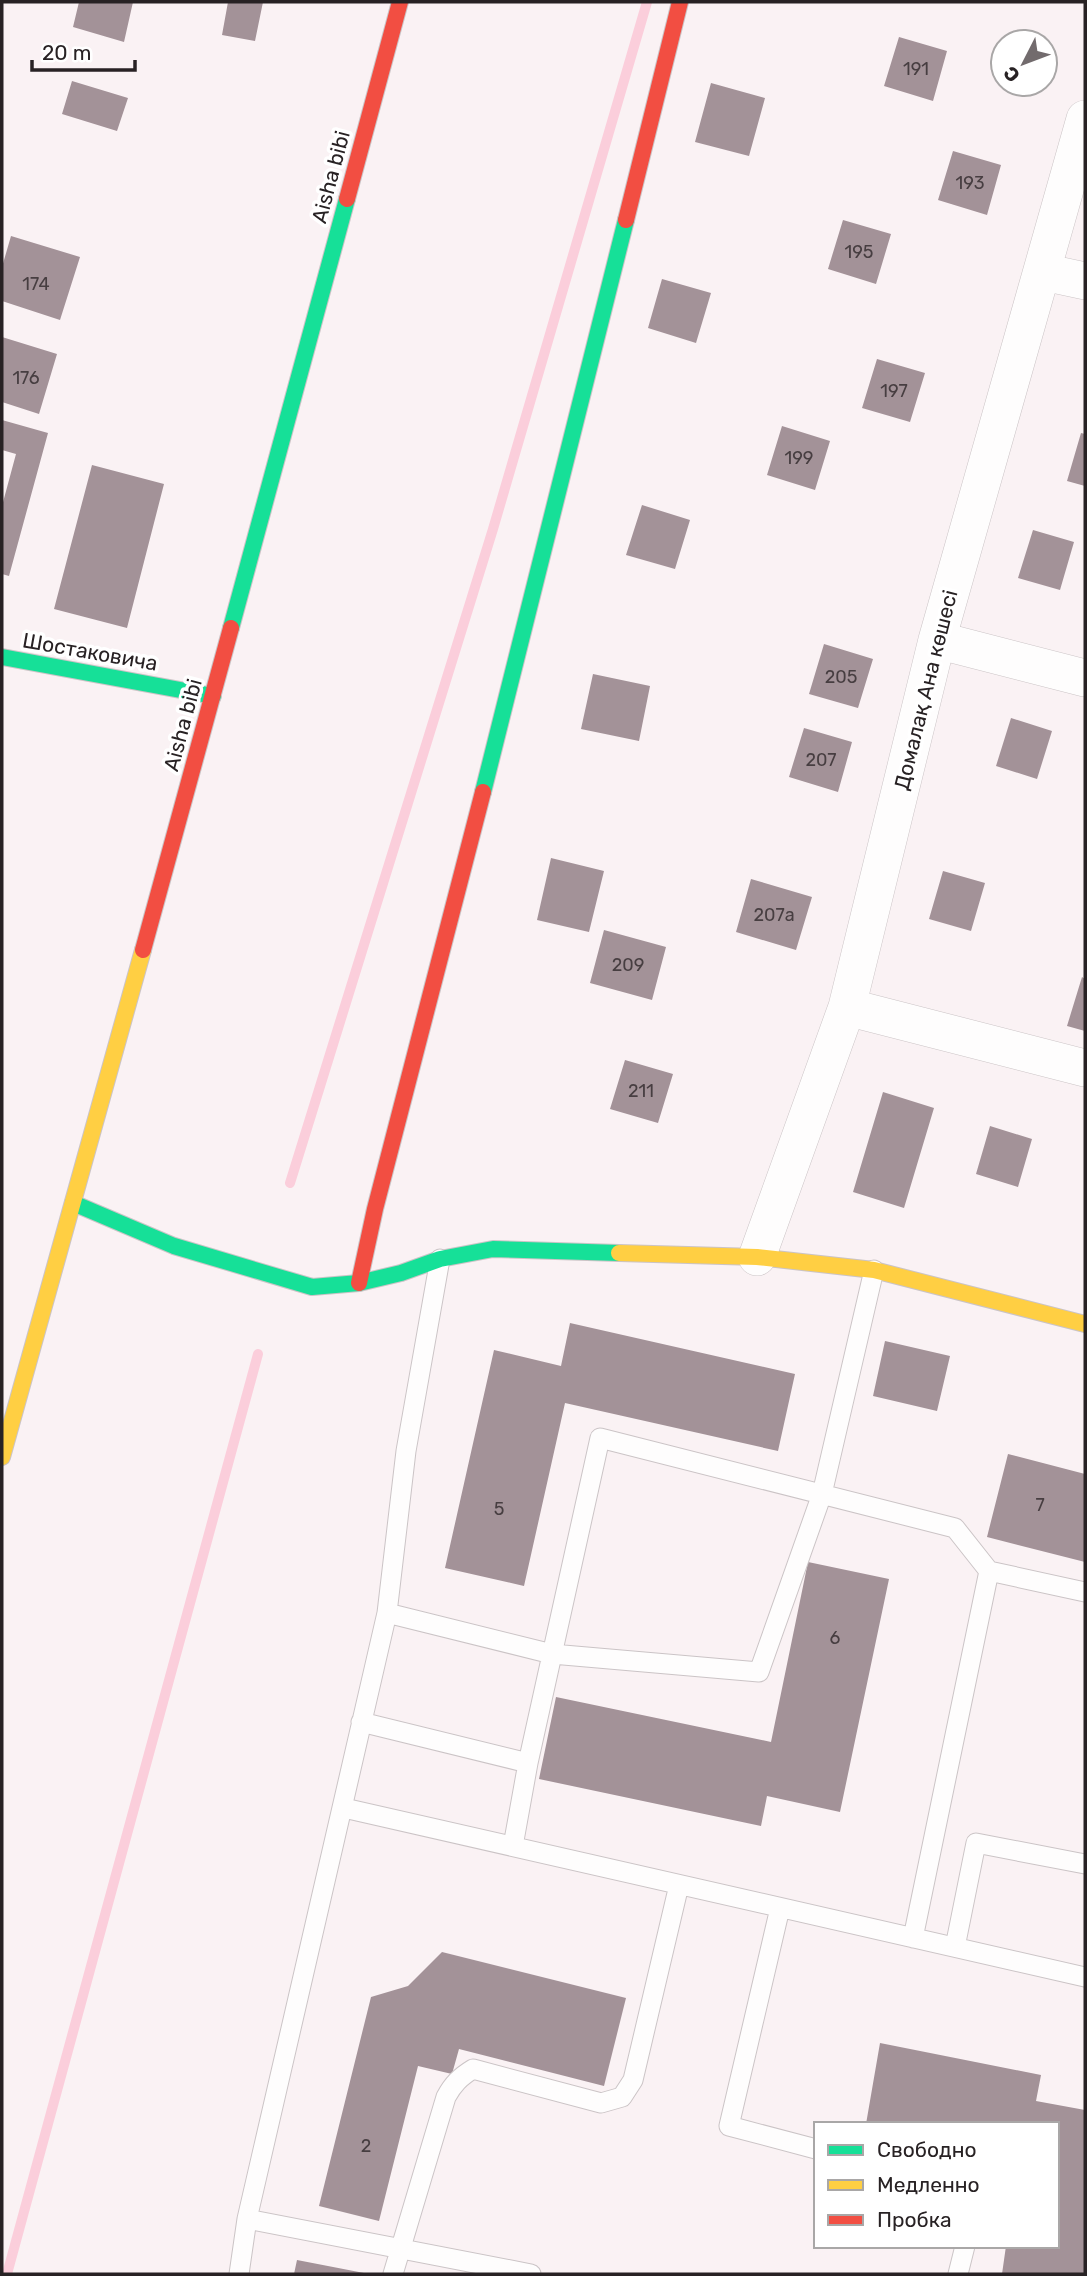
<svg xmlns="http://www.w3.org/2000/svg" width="1087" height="2276" font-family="Rubik,sans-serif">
	<rect width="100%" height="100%" fill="#faf2f4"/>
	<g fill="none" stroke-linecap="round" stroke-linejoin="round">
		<path stroke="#fbcedb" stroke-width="10" d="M290,1183L493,529L647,2
			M7,2274L258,1354"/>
	</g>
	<path fill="#a39298" d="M79,2H133L124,42L73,27Z
		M228,2H263L255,41L222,35Z
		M899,37L947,51L933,101L884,86Z
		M72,81L128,98L117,131L62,114Z
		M711,83L765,98L749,156L695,142Z
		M953,151L1001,165L987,215L938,200Z
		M843,220L891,234L876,284L828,269Z
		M11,236L80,257L60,320L2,301V267Z
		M662,279L711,293L696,343L648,328Z
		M2,337L57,354L39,414L2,402Z
		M877,359L925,373L910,422L862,408Z
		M2,420L48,433L9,576L2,574V506L16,454L2,450Z
		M782,426L830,441L815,490L767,475Z
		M1081,433L1085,434V486L1067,481Z
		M92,465L164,484L127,628L54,609Z
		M642,505L690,520L675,569L626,555Z
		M1033,530L1074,542L1060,590L1018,578Z
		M824,644L873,659L858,708L809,694Z
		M593,674L650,686L639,741L581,729Z
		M1011,718L1052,731L1037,779L996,766Z
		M804,728L852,742L838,792L789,777Z
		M551,858L604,871L589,932L537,920Z
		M943,871L985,883L971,931L929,919Z
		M751,879L812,897L796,950L736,932Z
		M604,930L666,947L652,1000L590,983Z
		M1082,977L1085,979V1031L1067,1026Z
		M625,1060L673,1074L658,1123L610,1109Z
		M883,1092L934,1108L904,1208L853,1192Z
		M990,1126L1032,1139L1018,1187L976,1174Z
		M570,1323L795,1374L778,1451L565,1403L524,1586L445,1568L494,1350L561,1366Z
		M885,1341L950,1356L937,1411L873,1396Z
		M1008,1454L1085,1474V1562L987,1537Z
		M808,1562L889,1579L840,1812L767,1796L761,1826L539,1779L556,1697L771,1742Z
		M442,1952L626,1998L604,2086L459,2049L452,2074L418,2066L379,2221L319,2206L371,1997L408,1986Z
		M880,2043L1041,2075L1036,2101L1085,2110V2274H1002L1006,2246H1057V2124H866Z
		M297,2260L364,2273V2274H294Z"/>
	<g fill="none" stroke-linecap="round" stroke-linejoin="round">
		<g stroke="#cbc4c6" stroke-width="21">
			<path id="lane" d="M989,1571L1085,1592
				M387,1613L552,1654L759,1672L822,1494L874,1270
				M361,1722L528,1763
				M344,1808L1085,1977
				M513,1846L528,1763L600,1438L955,1528L989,1571L913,1938
				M780,1908L729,2126L816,2149
				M955,1947L976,1843L1085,1864
				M247,2219L531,2274
				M239,2274L247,2219L387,1613L406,1451L440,1259
				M393,2274L446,2097C453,2084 460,2077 473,2069L601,2103L622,2097L633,2080L679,1885
				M958,2274L965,2246"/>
		</g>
		<g stroke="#cbc4c6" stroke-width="38">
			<path id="street" d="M1043,272L1085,281
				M937,640L1085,678
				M847,1007L1085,1068
				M757,1257L847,1007L937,640L1085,119"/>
		</g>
		<g stroke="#cbc4c6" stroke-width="18">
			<path id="fast" d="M231,628L347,199
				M2,657L213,696
				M483,792L626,220
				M73,1203L174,1246L312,1287L359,1283L401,1273L440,1259L493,1249L619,1253"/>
		</g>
		<g stroke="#cbc4c6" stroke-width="18">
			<path id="slow" d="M619,1253L757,1257L874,1270L1085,1324
				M2,1457L143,950"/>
		</g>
		<g stroke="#cbc4c6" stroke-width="18">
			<path id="jam" d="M347,199L400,2
				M626,220L680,2
				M143,950L231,628
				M359,1283L375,1209L483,792"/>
		</g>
		<use href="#lane" stroke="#fefdfd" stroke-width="19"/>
		<use href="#street" stroke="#fefdfd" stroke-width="37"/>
		<use href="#fast" stroke="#16e098" stroke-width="16"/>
		<use href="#slow" stroke="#ffcf43" stroke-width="16"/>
		<use href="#jam" stroke="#f24e42" stroke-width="16"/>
	</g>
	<g text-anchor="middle" stroke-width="7" stroke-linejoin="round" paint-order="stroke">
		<g font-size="18" fill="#473e41">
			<text x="916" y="75">191</text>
			<text x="970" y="189">193</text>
			<text x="859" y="258">195</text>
			<text x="36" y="290">174</text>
			<text x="26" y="384">176</text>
			<text x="894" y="397">197</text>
			<text x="799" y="464">199</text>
			<text x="841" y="683">205</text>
			<text x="821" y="766">207</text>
			<text x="774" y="921">207а</text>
			<text x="628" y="971">209</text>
			<text x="641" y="1097">211</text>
			<text x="1040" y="1511">7</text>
			<text x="499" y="1515">5</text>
			<text x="835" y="1644">6</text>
			<text x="366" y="2152">2</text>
		</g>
		<g font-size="21" fill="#282224" stroke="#fff">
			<text transform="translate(331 177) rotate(-75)" y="7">Aisha bibi</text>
			<text transform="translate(90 652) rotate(10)" y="7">Шостаковича</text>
			<text transform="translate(926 690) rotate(-76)" y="7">Домалақ Ана көшесі</text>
			<text transform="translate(183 725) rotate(-75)" y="7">Aisha bibi</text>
		</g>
	</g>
	<rect width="1087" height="2276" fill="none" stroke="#282224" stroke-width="7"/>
	<rect x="814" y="2122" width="245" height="126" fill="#ffffff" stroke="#a9a7a7" stroke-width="2"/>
	<rect x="828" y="2145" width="35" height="10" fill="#16e098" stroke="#a9a7a7" stroke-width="2"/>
	<text x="877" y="2157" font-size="21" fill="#282224">Свободно</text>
	<rect x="828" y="2180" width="35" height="10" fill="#ffcf43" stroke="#a9a7a7" stroke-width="2"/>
	<text x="877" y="2192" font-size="21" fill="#282224">Медленно</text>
	<rect x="828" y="2215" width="35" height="10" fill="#f24e42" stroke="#a9a7a7" stroke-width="2"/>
	<text x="877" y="2227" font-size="21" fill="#282224">Пробка</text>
	<g transform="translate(1024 63) rotate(228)"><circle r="33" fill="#ffffff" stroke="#a9a7a7" stroke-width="2"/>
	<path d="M0-5L12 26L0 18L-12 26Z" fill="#726b6d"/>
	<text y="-10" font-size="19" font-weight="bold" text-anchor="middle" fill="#282224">С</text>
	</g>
	<path d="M32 60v10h103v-10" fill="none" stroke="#282224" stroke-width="3.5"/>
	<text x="42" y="60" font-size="21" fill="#282224" stroke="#ffffff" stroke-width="5" paint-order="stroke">20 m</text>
</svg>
